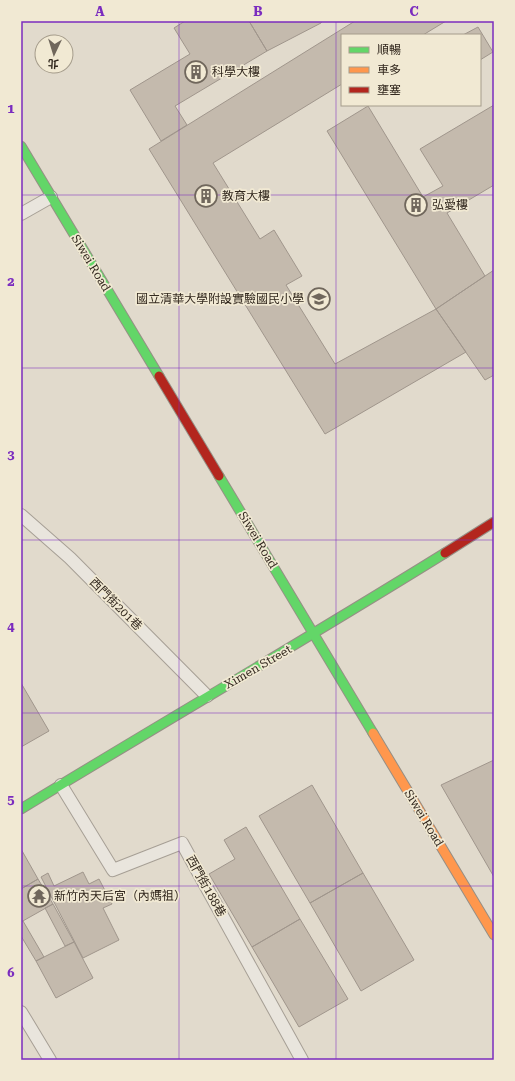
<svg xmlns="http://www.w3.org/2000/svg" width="515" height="1081" font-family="'Roboto Serif','Noto Sans TC',serif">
	<rect width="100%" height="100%" fill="#e1dacc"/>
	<path fill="#c4baad" stroke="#a0968c" d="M185,21H249L267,51L175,106L187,125L161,141L130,90L190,54L174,28Z
		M249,21H322L321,23L267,51Z
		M355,21H446L423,35H342V84L213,163L260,239L274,230L302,276L286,285L335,364L436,309L466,352L325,434L149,149Z
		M478,27L493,52L480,60V35H463Z
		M494,105V185L447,213L485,276L436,309L327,131L368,106L423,197L443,186L420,149Z
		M494,270V375L485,380L436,309Z
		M21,683L49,731L21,747Z
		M494,760V877L441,785Z
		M312,785L363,873L310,903L259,816Z
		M246,827L300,919L252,947L209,874L235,859L224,840Z
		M21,849L38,879L21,889Z
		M83,872L89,884L99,879L112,904L103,908L119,940L83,958L41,877L48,873L54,886Z
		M363,873L414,960L361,991L310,903Z
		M38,879L53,904L21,922V889Z
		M53,904L74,942L65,946L45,908Z
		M300,919L348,999L299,1027L252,947Z
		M23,921L44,957L36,961L21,936V922Z
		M74,942L93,978L56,998L36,961Z"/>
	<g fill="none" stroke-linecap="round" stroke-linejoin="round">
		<g stroke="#a69f95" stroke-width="14">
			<path id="lane" d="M21,214L51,197
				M21,515L70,558L207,696
				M61,785L113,870L182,843L302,1060
				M21,1012L50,1060"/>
		</g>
		<g stroke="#968f85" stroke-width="11">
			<path id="fast" d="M21,146L159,376
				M219,476L373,733
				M21,809C162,723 305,640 445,553"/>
		</g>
		<g stroke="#968f85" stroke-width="11">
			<path id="slow" d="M373,733L494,935"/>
		</g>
		<g stroke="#968f85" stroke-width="11">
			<path id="jam" d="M159,376L219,476
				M445,553L494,522"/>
		</g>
		<use href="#lane" stroke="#e9e5dd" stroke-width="12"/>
		<use href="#fast" stroke="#63d668" stroke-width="9"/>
		<use href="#slow" stroke="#ff974d" stroke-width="9"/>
		<use href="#jam" stroke="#b3261e" stroke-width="9"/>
	</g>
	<path fill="none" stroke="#7b2cbf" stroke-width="1" stroke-opacity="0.55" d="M179,21V1060M336,21V1060M21,195H494M21,368H494M21,540H494M21,713H494M21,886H494"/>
	<defs>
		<g id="building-ring" transform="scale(1.15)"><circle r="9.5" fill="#f1e9d3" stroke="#70675c" stroke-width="1.5"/><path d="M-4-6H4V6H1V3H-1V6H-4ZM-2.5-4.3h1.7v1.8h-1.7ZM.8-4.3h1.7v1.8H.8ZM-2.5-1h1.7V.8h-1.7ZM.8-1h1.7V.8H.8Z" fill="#70675c"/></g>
		<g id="school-ring" transform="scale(1.15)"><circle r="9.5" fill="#f1e9d3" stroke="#70675c" stroke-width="1.5"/><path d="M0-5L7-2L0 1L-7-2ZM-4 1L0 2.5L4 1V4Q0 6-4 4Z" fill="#70675c"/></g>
		<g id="temple-ring" transform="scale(1.15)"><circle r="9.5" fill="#f1e9d3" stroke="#70675c" stroke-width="1.5"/><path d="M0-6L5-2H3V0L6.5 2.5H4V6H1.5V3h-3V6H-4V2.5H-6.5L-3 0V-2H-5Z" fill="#70675c"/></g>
	</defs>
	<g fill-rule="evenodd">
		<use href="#building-ring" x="196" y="72"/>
		<use href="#building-ring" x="206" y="196"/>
		<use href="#building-ring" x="416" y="205"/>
		<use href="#school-ring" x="319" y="299"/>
		<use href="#temple-ring" x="39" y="896"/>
	</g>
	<g text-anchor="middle" stroke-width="3.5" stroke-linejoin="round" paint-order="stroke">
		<g font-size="12" fill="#33291f" stroke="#f1e9d3" text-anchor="start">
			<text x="212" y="76">科學大樓</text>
			<text x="222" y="200">教育大樓</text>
			<text x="432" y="209">弘愛樓</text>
			<text x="304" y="303" text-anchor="end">國立清華大學附設實驗國民小學</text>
			<text x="54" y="900">新竹內天后宮（內媽祖）</text>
		</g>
		<g font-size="12" fill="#33291f" stroke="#f1e9d3">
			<text transform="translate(91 263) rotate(59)" y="4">Siwei Road</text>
			<text transform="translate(258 540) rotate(59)" y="4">Siwei Road</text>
			<text transform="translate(116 604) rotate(45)" y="4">西門街201巷</text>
			<text transform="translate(258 667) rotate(-30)" y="4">Ximen Street</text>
			<text transform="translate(424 818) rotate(59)" y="4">Siwei Road</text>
			<text transform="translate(206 886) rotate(61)" y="4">西門街188巷</text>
		</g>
	</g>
	<rect width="515" height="1081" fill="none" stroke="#f1e9d3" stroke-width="44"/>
	<rect x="341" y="34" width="140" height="72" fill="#f1e9d3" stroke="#a59c8b"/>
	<rect x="349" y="47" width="20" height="6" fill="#63d668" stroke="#a59c8b"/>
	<text x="377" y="54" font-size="12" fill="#33291f">順暢</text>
	<rect x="349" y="67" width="20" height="6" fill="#ff974d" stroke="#a59c8b"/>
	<text x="377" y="74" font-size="12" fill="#33291f">車多</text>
	<rect x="349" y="87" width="20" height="6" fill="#b3261e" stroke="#a59c8b"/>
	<text x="377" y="94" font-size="12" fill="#33291f">壅塞</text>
	<g transform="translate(54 54) rotate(184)"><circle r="19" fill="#f1e9d3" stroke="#a59c8b"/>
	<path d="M0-3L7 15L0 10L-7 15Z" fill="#70675c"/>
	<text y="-6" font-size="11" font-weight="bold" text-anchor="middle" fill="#33291f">北</text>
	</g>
	<rect x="22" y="22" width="471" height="1037" fill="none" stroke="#7b2cbf" stroke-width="1.5"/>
	<g font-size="13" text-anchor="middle" font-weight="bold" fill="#7b2cbf">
		<text x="100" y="16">A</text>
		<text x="258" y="16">B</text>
		<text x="414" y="16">C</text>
		<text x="11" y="113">1</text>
		<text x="11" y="286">2</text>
		<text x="11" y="459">3</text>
		<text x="11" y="631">4</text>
		<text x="11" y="804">5</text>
		<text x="11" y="977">6</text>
	</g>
</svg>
